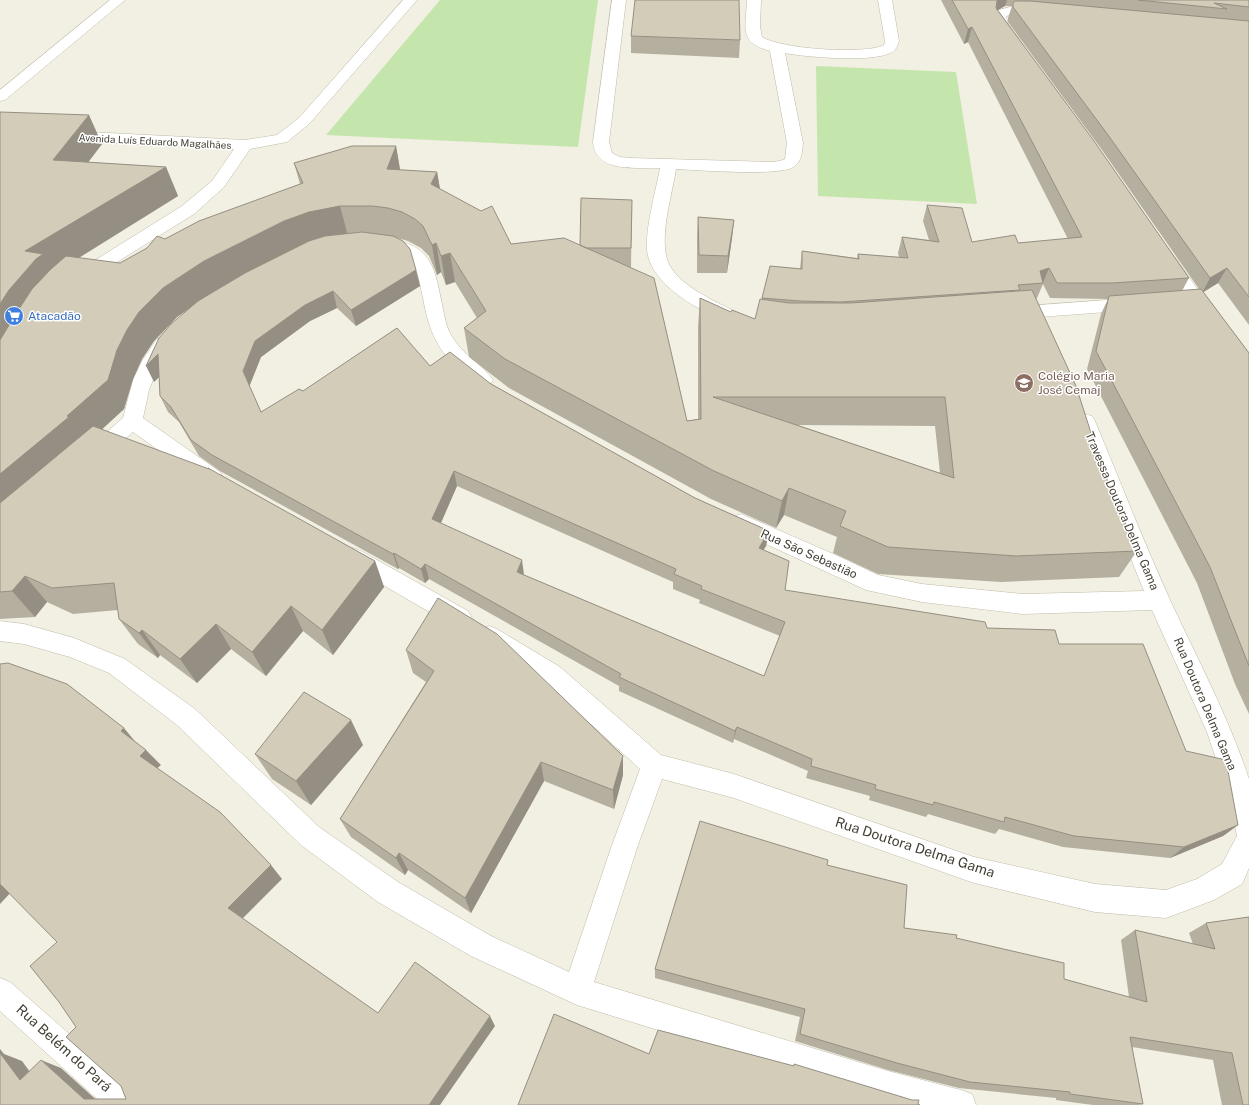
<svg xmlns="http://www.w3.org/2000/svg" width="1249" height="1105" font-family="'Public Sans',sans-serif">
	<rect width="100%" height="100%" fill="#f2efe3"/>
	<path fill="#c4e6ac" d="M440,0H598L578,147L326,135Z
		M816,66L956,72L977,204L818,196Z"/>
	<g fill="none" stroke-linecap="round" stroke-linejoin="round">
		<g stroke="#c0bba9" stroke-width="1">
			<path id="minor" d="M110,0H125L5,100L0,101V90Z
				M403,0H417L309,124L287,142L250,149L224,187L194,214L85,282L79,284L73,282L70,278L73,274L182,206L212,181L234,149L69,141L64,139L61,136L64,133L69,131L245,140L277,135L299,118Z
				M612,0H626L609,142L612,153L620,157L631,158L772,162L780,161L785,159L787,143L770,51C738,42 746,27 747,0H761L760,27L762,37C780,49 865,55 884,45L885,41L878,0H892L899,41C898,44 897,47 895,50C881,64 805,57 785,53L803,143C802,151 802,160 795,166C783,177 697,170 676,169C672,195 661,229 666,255C670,281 710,299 732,310L735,314L732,318C719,322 705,311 693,305C675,294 654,278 648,256C643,235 656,191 660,168C639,167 595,174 593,142Z
				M1014,6L1046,8L1048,11L1046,14C1033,17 1019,13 1006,16L1008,24L1020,40L1018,43C1015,44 1011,45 1008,43C1000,38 989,20 995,11Z
				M383,238C433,244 434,266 443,309C445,319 447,330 453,338C463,355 484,366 493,380L490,385C478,388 472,382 464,374C437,351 429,331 423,298C420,286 419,270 411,260C403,250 388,250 377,247L374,243L377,239Z
				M1169,255L1175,257L1212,310L1215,314L1212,318L1206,320L1200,318L1160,261L1163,257Z
				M1134,298L1140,300L1143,304L1140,308L1134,310L1011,319L1005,317L1002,313L1005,309L1011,307Z
				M164,338L171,339L173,344L157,370L149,390L143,418L220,472L223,478L220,484L213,486L206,484L133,432L100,460L93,463L86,460L83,455L86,450L123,418L133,380L142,361L157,339Z
				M1085,414L1092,416L1095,421C1120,481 1144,543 1171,602C1198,660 1229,718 1249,779V868L1242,884L1214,900L1166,918L1095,912L974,883L734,798L662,779L637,848L594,982L888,1071L961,1090L972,1094L976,1105H902L888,1101L577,1005L471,956L378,902L301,845L177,725L109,673L70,657L24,644L0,641V621L24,624L74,638L125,659L195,709L319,827L398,882L491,936L569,972L611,848L640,769L544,681L481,643L477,636L481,629L489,626L497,629L560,667L661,755L734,774L974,857L1095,884L1166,890L1197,879L1222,864L1237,836L1230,801L1207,732L1152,610L1023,614L922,602L866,590L733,529L730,523L733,517L741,514L838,556L878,575L922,584L1023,594L1144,591L1075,421L1078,416Z
				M353,548L361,551L468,611L472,618L468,625L460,628L452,625L345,563L342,557L345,551Z
				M0,978L10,982L138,1094L142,1105H104L0,1011Z"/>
		</g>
		<use href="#minor" fill="#fff" fill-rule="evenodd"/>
	</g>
	<path fill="#b5af9f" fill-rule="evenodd" d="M941,0H1249V325L1218,283L1203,292L1249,353V714L1235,684L1197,583L1087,369L1101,314L1108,299L1050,298L1043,284L1037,298L1036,299L1101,468L1117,508L1137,551L1119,577L1001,582L878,574L833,553L837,537L784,515L776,528L711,499L509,388L469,357L464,328L477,318L455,282L446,285L441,272L437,275L429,256L421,248L408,241L394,237L416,270L420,286L356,326L337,308L310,321L261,357L249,387L261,412L303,391L430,366L491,384L695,498L769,531L766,546L763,550L785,590L987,628L1059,644L1186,751L1238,825L1223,836L1170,858L1063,847L999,829L995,834L928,814L926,817L869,800L870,796L806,778L808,771L734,739L733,743L619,691V686L429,579L425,583L399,568L398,569L220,471L199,456L179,422L168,412L160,396L159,377L154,382L188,309L177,317L154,341L142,359L133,379L124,409L102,429L375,561L384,587L333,655L303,631L266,676L231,649L197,683L160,655L158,658L138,644L119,619L118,610L73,614L47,602L35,617L0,619V112L102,144L88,162L166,167L178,196L79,258L120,263L165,239L300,184L294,163L396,146L400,170L437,172L440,189L511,244L580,245L632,200L631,268L687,421L698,419V327L700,298L731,312L755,319L762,299L770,266L800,269L802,251L857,258L858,254L899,257L898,253L902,237L929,240L923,221L927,205L972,242L1018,243L1068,239L968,42L964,44ZM1005,6H1012L1008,18V22L1102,150L1199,289L1182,291L1189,278L998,10ZM798,425L935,426L940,473ZM457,486L673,582V589L700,600L699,603L780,636L764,676L524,575L441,523Z
		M631,36L740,40L739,58L631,53Z
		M698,217L734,220L732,238L727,273H697V235Z
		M406,650L623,775L614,809L544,781L471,913L408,870L405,875L351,837L340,819L426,682L413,673Z
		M363,745L311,805L272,779L255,754Z
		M827,865L904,928L956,938L1064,979L1129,997L1121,940L1135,930L1193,944L1189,933L1206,923L1249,917V1105H1222L1213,1060L1132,1047L1143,1104L1139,1105H1093L1056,1100V1098L959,1088L888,1070L795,1041L800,1017L655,978V969Z"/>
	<path fill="#948f82" d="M998,0H1007L1005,6L996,11L997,1Z
		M972,27L968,42L964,44L968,29Z
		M89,115L102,144L68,189L53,160Z
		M396,146L401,175L387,169Z
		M166,167L178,196L54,273L0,363V304L25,251Z
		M437,172L442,201L431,184Z
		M340,206L348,236L216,290L177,317L154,341L142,359L133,379L124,409L86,444L0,520V474L67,416L117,350L127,330L139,312L163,288L204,261L284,221L309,212Z
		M734,220L732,238L727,273L728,256Z
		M436,243L441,272L437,275L432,245Z
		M450,253L455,282L446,285L441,256Z
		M1049,268L1043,283L1040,271Z
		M1227,268L1218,283L1202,293L1210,278Z
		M416,270L420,286L356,326L351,310Z
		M333,291L337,308L310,321L261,357L249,387L243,371L255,341L305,305Z
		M158,354L166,370L154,382L146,366Z
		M454,471L457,486L436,534L432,519Z
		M789,488L784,515L776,528L782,501Z
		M769,531L766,546L756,563L759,548Z
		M394,553L399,568L398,569L393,554Z
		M522,560L524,575L517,572Z
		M375,561L384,587L333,655L322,630Z
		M425,564L429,579L425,583L421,569Z
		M25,576L47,602L35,617L12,591Z
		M291,606L303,631L266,676L252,652Z
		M216,624L231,649L197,683L180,659Z
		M142,630L160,655L158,658L139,633Z
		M351,720L363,745L311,805L296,781Z
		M737,727L733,743L735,731Z
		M124,728L138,745L121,731Z
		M146,750L161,765L154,771L140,756Z
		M623,756V775L614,809L613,790Z
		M541,762L544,781L471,913L465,898Z
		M1238,825L1223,836L1170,858L1184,847Z
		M399,853L408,870L405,875L396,858Z
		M271,865L282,879L241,920L228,908Z
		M0,881L13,890L0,904Z
		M490,1016L495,1026L440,1105H429Z
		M0,1049L4,1054L22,1061L41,1087L20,1080L0,1063Z
		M41,1060L61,1068L102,1105L84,1099Z"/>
	<path fill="#d3ccb9" stroke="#948f82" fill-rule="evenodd" d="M635,0H739L740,40L631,36Z
		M952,0H998L997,1L996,8L1094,141L1189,278L1112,283H1057L1049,268L1040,271L1043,283L1018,285L1020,290L841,302L800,301L762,298L770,266L802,269V251L859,259L858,254L908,258L902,237L939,242L927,205L962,208L972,242L1015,235L1018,243L1082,237L972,27L968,29Z
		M1138,0H1249V7L1214,3L1227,9Z
		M1015,1H1030L1249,21V297L1227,268L1210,278L1108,135L1013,7V3Z
		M0,112L89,115L53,160L166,167L25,251L43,254L36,259L9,290L0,304Z
		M352,146H396L387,169L437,172L431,184L481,211L492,206L511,244L564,238L654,278L687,421L701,419L700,298L731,312L732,310L755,319L760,299L789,303H851L1032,290L1076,386L1092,436L1101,468H1103L1117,508H1119L1137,551L1016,556L888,547L840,526L846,511L789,488L782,501L714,471L505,359L464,328L486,311L450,253L441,256L436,243L432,245L423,226L415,219L402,212L388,208L372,206H340L309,212L284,221L204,261L163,288L139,312L127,330L117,350L108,380L67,416L69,417L0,474V340L17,312L32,289L51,269L66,256L120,263L147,248L157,236L165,239L199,221L303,183L294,163ZM713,397H945L954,478Z
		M581,198L632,200L631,248H586L580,245Z
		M698,217L734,220L728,256L699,255Z
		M362,232L393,236L403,241L410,249L416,270L351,310L333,291L305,305L255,341L243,371L261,412L299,389L303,391L397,328L430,366L450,352L491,384L695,498L769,531L759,548L789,561L785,590L985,622L987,628L1055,630L1059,644H1143L1186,751L1226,760L1238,825L1184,847L1074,836L1005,817L1004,822L934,802L933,805L875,789L876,785L811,766L812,759L737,727L735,731L619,677L621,674L425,564L421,569L394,553L393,554L212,455L191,440L171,407L160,396L158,354L146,366L159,338L171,324L198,301L245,273L309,241L325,236ZM454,471L676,569L674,574L702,586L701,589L785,622L764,676L517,572L522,560L432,519Z
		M1201,289L1249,353V666L1210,567L1096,351L1109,296Z
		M93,426L209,469L208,468L375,561L322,630L291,606L252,652L216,624L180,659L142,630L139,633L119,619L114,583L52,588L25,576L12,591L0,592V503Z
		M438,598L497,634L623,756L613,790L541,762L465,898L399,853L396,858L340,819L434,671L406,650Z
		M8,663L67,684L124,728L121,731L146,750L140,756L220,812L271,865L228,908L378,1013L415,962L490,1016L429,1105H0V1053L20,1080L41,1060L84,1099H126L121,1086L66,1037L76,1027L59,1002L30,966L57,942L0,884V664Z
		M304,692L351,720L296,781L255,754Z
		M700,821L828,860L827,865L907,885L904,928L957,935L956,938L1064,963V979L1147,1002L1135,930L1215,949L1206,923L1249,917V1105H1243L1232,1053L1130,1037L1143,1104L1070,1094V1092L970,1082L897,1063L800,1034L805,1009L655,969Z
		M554,1014L649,1054L658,1030L794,1066V1064L912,1100H919L918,1104L920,1105H518Z"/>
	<defs>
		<g id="supermarket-disc" transform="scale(1)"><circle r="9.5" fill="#3f7fe0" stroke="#fff"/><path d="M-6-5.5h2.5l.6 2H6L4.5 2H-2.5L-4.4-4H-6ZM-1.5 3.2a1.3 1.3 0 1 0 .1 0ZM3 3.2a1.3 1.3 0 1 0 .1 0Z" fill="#fff"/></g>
		<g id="school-disc" transform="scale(1)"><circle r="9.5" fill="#8d6e63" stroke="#fff"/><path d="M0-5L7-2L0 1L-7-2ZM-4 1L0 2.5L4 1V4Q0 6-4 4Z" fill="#fff"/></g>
	</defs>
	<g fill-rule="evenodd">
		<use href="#supermarket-disc" x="14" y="316"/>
		<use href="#school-disc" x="1024" y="383"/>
	</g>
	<g text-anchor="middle" stroke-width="3" stroke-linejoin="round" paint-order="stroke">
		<g font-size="10" fill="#433f34" stroke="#fff">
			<text transform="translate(155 141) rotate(3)" y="4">Avenida Luís Eduardo Magalhães</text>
		</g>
		<g font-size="12" fill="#366cbe" stroke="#fff" text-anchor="start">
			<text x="28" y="320">Atacadão</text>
		</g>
		<g font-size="12" fill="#785e54" stroke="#fff" text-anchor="start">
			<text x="1038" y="380">Colégio Maria<tspan x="1038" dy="14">José Cemaj</tspan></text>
		</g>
		<g font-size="12" fill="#433f34" stroke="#fff">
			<text transform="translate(1122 511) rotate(67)" y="4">Travessa Doutora Delma Gama</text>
			<text transform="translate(809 554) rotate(24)" y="4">Rua São Sebastião</text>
			<text transform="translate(1205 704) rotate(67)" y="4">Rua Doutora Delma Gama</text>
		</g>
		<g font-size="14" fill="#433f34" stroke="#fff">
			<text transform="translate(915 847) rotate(18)" y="5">Rua Doutora Delma Gama</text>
			<text transform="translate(64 1048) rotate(42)" y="5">Rua Belém do Pará</text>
		</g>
	</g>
</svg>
